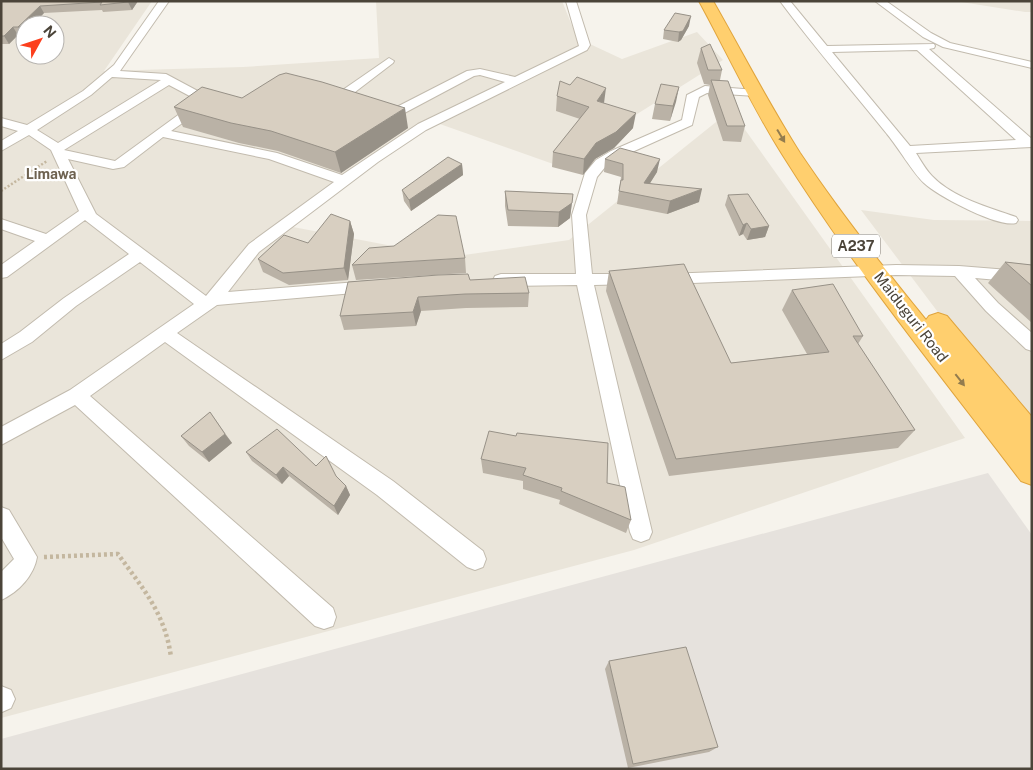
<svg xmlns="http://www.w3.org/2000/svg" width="1033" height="770" font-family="'Public Sans',sans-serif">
	<rect width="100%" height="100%" fill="#f6f3ec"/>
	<path fill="#eae5da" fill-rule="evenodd" d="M1,1H152L104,71L243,67L379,58L376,1H562L577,38L622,59L697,32L723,60L556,165L437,123L381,158L293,227L450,257L569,240L731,110L965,438L634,550L1,718ZM25,25H55V55H25Z
		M955,1H1032V12H1025Z
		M861,210L934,220L1032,221V437Z"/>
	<path fill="#e6e2dd" d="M988,473L1032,535V769H1V739Z"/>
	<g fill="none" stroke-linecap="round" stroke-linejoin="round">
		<g stroke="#c2bbae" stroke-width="2">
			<path id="minor" d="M159,1H169L120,71L166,74L222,104L216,108L205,103L204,108L171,131L277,153L342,175L418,124L505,82L480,75L474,76L395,118H387L385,115L387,112L467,71L480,69L515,77L579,46L566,1H576L590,45L587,50L426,130L378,162L259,252L228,292L371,281L377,283L379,287L377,291L217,305L177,333L393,481L483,551L486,559L483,567L475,570L467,567L377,495L165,342L90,396L333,608L336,617L333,626L324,629L315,626L75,405L1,445V427L70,390L194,304L140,262L76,306L32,342L1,360V344L20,332L64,298L129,254L85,220L7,277L1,278V265L35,241L1,229V219L46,234L79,211L51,150L29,135L1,151V141L18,131L1,126V118L27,125L83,91L114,65ZM112,77L161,80L58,143L37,130L91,95ZM169,85L201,102H196L115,161L64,150ZM163,137L269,159L334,182L249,244L206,296L96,214L68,159L113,169L124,167Z
				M780,1H790L827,46L934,44L935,46L934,48L929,49L1032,139V147L916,153C921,161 926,170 932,176C953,198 988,207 1016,217L1018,220L1016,223C998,228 938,196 924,183C913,173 898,147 887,134C851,89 814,47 780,1ZM917,50L1016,140L910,146L832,52Z
				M875,1H886L931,33L950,43L1032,62V68L943,47L923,37Z
				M389,58L394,61L393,63L342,102H334L332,99L334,96Z
				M705,86L756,90L762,93L756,96L707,93L699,97L692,125L621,157L606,166L597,177L586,215L592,274H634L640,275L642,279L640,283L634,284L594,285L652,532L649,539L641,542L633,539L630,532L577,285L501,286L495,284L493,280L495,276L501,274H576L572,215L585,173L596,160L611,151L682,120L687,95Z
				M896,265L959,266L1032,272V283L975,278L998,303L1032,333V351L1026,349L986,311L955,276L896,275L666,284L660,283L658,279L660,275L666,274Z
				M1,507L9,510L37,557C34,575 19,592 1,600V572L14,559L1,537Z
				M1,686L11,690L15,699L11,708L2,712Z"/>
		</g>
		<g stroke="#e0a43c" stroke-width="2">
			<path id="highway" d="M699,1H713C742,52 769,104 800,153C839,211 882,266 926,320L929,316L938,313L947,316L1032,417V485L1021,481C940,374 854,269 782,154C751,105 727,52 699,1Z"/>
		</g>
		<path stroke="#c4b79f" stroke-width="2.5" stroke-dasharray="2 2" stroke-linecap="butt" d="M1,191L47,161"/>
		<path stroke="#c4b79f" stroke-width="4.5" stroke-dasharray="3 3" stroke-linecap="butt" d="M44,557L118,554C143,589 165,613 171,657"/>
		<use href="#minor" fill="#fff" fill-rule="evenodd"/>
		<use href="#highway" fill="#ffcf6e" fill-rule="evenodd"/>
	</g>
	<path fill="#bab2a6" d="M1,1H138L132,10L103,12L102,10L44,13L32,25H25L23,34L18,35L9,44H1Z
		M645,1H667V2H645Z
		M689,26L681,40L678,42L663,39L664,30Z
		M701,48L722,70L720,80L745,126L741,142L723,141L708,95L710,85L704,84L697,63Z
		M679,87L670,121L652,119L655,104Z
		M557,96L604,103L633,128L614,148L595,159L583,175L552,167L553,152L580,119L556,111Z
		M242,98L408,128L341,173L278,151L239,143L183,127L174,107Z
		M605,159L657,172L650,183L699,202L667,214L617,204L621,177L604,172Z
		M462,164L463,175L411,211L404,201L402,190Z
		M505,191L573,194L570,218L558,227L508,226L505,206Z
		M728,195L769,226L765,237L747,240L743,234L739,236L725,205Z
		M350,221L354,234L348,280L289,285L263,272L258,259L308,243Z
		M465,258L466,273L356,280L352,265Z
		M1005,262L1032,265V323L988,283Z
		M609,271L731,363L807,354L782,310L792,290L863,336L858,344L915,430L898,448L669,476L606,291Z
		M470,280L529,293L528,307L466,308L421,311L416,326L344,330L340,316Z
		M210,412L232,443L209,462L189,446L181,436Z
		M246,452L316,466L336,476L346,486L350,495L338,515L289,476L282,484L252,461Z
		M481,459L607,483L631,520L626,533L559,504L560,500L523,489V481L483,473Z
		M609,661L718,747L709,752L628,768L605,669Z"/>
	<path fill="#979187" d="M129,1H138L132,10L128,2Z
		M40,6L44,13L32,25H25V32L23,34L18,27Z
		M691,16L689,26L681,40L678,42L679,32Z
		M13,27L18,35L9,44L4,36Z
		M679,87L676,102L670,121L673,106Z
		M606,88L604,103L597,101Z
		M405,108L408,128L341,173L335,152Z
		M636,113L633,128L614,148L595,159L583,175L584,159L596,143Z
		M660,159L657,172L642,196L644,183Z
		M462,164L463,175L411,211L409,200Z
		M702,189L699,202L667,214L670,201Z
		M573,194L570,218L558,227L559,212Z
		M350,221L354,234L348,280L344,268Z
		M747,223L743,234L739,236L743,225Z
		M769,226L765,237L747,240L751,229Z
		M418,297L421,311L416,326L413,312Z
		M225,434L232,443L209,462L202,452Z
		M283,467L289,476L282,484L276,475Z
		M346,486L350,495L338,515L334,506Z"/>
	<path fill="#d8cfc1" stroke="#979187" d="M1,1H129L128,2L100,5L102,2L40,6L18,27H13L4,36H1Z
		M675,13L691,16L683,31L679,32L664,30Z
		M710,44L722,70H708L701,48Z
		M286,73L322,82L405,108L335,152L271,131L231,123L174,107L202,87L242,98L279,75Z
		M577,77L606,88L597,101L636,113L616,132L596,143L584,159L553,152L589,107L557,96L560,81L570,85Z
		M711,80L728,81L745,126H727Z
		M661,84L679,87L673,106L655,104Z
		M620,148L660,159L644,183L702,189L670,201L619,191L621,180H623V164L605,159Z
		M448,157L462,164L409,200L402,190Z
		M505,191L573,194L572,203L559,212L508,210Z
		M748,194L769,226L751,229L747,223L743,225L728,195Z
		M331,214L350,221L344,268L283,273L258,259L284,235L308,243Z
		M438,215L456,216L465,258L352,265L369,248L394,246Z
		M1005,262L1032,265V286Z
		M684,264L731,363L829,352L792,290L833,284L863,336H853L915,430L676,459L609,271Z
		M468,274L470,280L525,277L529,293L465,294L418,297L413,312L340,316L348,282L438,275Z
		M210,412L225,434L202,452L181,436Z
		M277,429L316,466L326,456L336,476L346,486L334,506L283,467L276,475L246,452Z
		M489,431L516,436L517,433L608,443L607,483L625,487L631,520L561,491L562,488L523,475L526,468L481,459Z
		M686,647L718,747L633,764L609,661Z"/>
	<defs><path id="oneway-solid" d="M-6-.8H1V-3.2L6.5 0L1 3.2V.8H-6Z" transform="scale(1.25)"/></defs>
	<g fill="#937c4e">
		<use href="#oneway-solid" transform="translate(781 136) rotate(59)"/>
		<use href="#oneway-solid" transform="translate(960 380) rotate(52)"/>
	</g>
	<g text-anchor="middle" stroke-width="4.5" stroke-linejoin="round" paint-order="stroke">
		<g font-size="14" font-weight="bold" fill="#6e6250" stroke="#fff">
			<text x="51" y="179">Limawa</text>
		</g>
		<rect fill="#fff" stroke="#817c74" stroke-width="1" x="832" y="234.5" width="48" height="23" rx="4"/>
		<g font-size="14" font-weight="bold" fill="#4b4439">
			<text x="856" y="251">A237</text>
		</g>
		<g font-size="15" fill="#4b4439" stroke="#fff">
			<text transform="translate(911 317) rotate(52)" y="5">Maiduguri Road</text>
		</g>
	</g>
	<rect width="1033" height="770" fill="none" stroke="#4b4439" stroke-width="5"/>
	<g transform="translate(40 40) rotate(50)"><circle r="24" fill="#ffffff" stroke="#b7b4b0"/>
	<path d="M0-4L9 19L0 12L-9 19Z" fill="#fc3f1d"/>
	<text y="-8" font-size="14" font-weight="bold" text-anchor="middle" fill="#4b4439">N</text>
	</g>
</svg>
